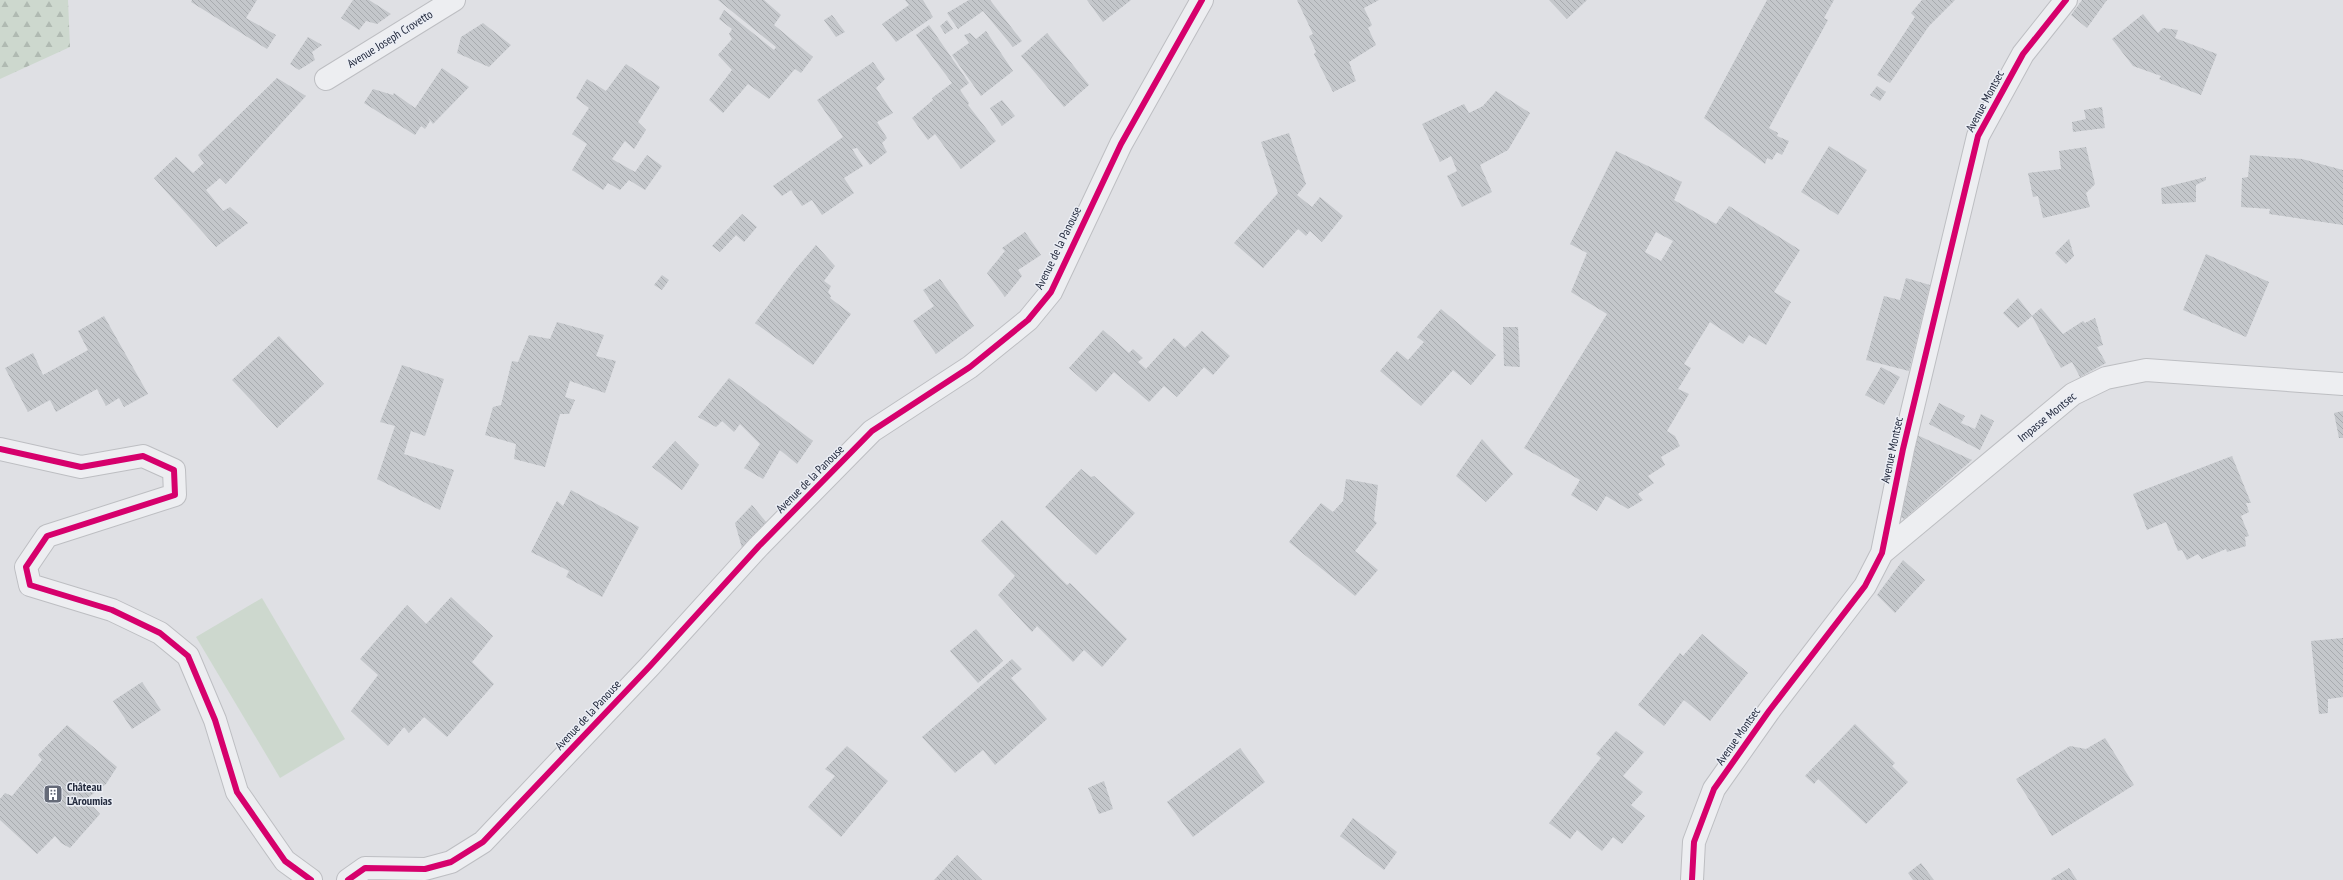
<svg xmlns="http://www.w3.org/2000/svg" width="2343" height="880" font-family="'PT Sans Narrow',sans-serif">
	<defs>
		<pattern id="forest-firs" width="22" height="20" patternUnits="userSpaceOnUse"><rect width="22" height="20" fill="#cdd8ce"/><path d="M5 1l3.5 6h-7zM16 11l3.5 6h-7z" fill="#b0bab2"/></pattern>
		<pattern id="building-back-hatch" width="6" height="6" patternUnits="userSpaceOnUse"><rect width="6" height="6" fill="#c4c7cb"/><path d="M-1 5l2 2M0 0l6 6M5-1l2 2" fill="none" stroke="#a8abaf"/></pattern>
	</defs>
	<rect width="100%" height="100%" fill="#dfe0e4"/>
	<path fill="url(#forest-firs)" d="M0,0H68L70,47L0,79Z"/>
	<path fill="#cdd8ce" d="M262,598L345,739L280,778L196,637Z"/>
	<path fill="url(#building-back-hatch)" fill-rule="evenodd" d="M192,0H257L246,18L276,35L267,49L191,2Z
		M353,0H369L391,14L377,24L366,21L359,30L341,18Z
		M718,0H764L781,15L774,25L813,57L801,73L795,69L769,99L748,84L723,113L709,100L732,70L718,55L732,39L729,34L732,29L719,19L724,10L774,50L776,47Z
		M905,0H923L933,17L896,42L882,24L909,5Z
		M969,0H990L1022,41L1013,47L983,11L958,29L947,13Z
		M1087,0H1131L1103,22Z
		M1297,0H1379L1364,8L1372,25L1368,28L1376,45L1349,62L1356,81L1333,92L1314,54L1316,52L1309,36L1313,34Z
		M1549,0H1587L1567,19Z
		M1767,0H1834L1824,18L1828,20L1769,128L1778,133L1777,136L1789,141L1782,155L1777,152L1772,160L1767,158L1765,164L1704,118Z
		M1922,0H1955L1929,26L1890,83L1877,75L1915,17L1911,13Z
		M2082,0H2107L2087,28L2071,15Z
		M2143,14L2158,33L2163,28L2178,30L2175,38L2217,54L2201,95L2159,79L2161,76L2133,66L2112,39Z
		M832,15L845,32L836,37L824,20Z
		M947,20L953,29L945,34L940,26Z
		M483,23L511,45L489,67L457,53L461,37Z
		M929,25L969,83L960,90L969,103L968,105L996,141L961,169L935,134L928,140L912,118L933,100L932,98L952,83L916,35Z
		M986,31L1013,71L981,96L952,55L969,43L964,35L970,33L976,39Z
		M1047,33L1089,85L1064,107L1021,56Z
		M308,37L322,45L312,52L315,60L299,70L290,64Z
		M873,62L885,79L876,88L893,113L877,122L887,138L882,143L887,152L870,165L857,148L852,149L863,166L844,178L854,193L822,215L812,200L802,206L791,190L782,196L773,186L843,137L817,100Z
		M626,64L660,87L638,122L646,130L634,149L625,141L612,159L635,172L647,155L662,166L645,190L629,180L620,190L608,183L603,190L572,170L587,144L572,134L589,108L576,98L587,79L606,91Z
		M442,68L469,87L433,124L427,116L430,121L425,129L421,126L415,135L364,103L373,89L393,95L394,93L415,108Z
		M277,78L306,96L226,184L220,178L206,190L223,211L230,207L248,223L216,247L154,178L176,157L193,173L204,163L198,155Z
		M1877,86L1886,92L1880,101L1870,95Z
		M1496,91L1530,113L1508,150L1480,165L1492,192L1462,207L1447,176L1457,171L1451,156L1440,162L1422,124L1464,104L1469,113L1483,106Z
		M1002,100L1015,116L1002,126L990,108Z
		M2102,107L2105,128L2073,132L2072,122L2086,119L2084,110Z
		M1289,133L1306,184L1297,195L1312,207L1320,197L1343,216L1322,242L1310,231L1306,236L1298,229L1263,268L1234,243L1278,193L1261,142Z
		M1829,146L1867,170L1838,215L1801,192Z
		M2086,147L2095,184L2086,193L2090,207L2043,218L2038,196L2033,197L2028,173L2061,169L2059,151Z
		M1616,151L1682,182L1674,200L1716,224L1729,206L1800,250L1774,292L1791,302L1766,345L1749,335L1743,344L1710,322L1684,364L1691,368L1678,389L1689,394L1667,431L1675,436L1680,446L1661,457L1665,465L1648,476L1654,483L1638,494L1643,500L1628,509L1606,496L1597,511L1571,495L1580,480L1524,448L1607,314L1571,292L1587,253L1570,244ZM1656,232L1673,241L1661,261L1645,252Z
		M2250,155L2302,159L2343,170V225L2269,214L2270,209L2241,207L2242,178L2248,177Z
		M2206,177V180L2196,185V202L2162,204L2161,188Z
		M742,214L757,227L744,242L736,235L720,252L712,246Z
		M1025,232L1041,255L1018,270L1022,276L1005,297L987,273L1005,251L1002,248Z
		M2069,239L2074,256L2066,264L2055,253Z
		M816,245L835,266L824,281L831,286L828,292L831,296L830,298L851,314L813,365L755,323L794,271Z
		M2206,254L2269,282L2246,337L2183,310Z
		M662,275L669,280L662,290L654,285Z
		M1906,278L1930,285L1909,371L1866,360L1884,296L1900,300Z
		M940,279L974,326L936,354L913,321L934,306L923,290Z
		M2018,298L2032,316L2018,328L2003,313Z
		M2041,308L2063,334L2083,321L2085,323L2095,318L2103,345L2097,347L2106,363L2080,377L2072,362L2061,368L2032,316Z
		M1441,309L1496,355L1471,385L1453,370L1421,406L1380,371L1397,351L1408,360L1424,342L1417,337Z
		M104,316L148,394L124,407L119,398L106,406L97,389L56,412L50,400L28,412L5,368L33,353L43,375L88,350L78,331Z
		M557,322L604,335L596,356L616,361L605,393L570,381L565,397L575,400L569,414H560L545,467L514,459L516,444L485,435L493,407L501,405L512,361L518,362L529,335L550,339Z
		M1503,327H1518L1520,367L1504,366Z
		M1103,330L1129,353L1133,349L1143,358L1138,362L1146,369L1174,338L1185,348L1202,331L1230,356L1213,375L1204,367L1177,397L1164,386L1149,402L1114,372L1096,392L1069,368Z
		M279,336L324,384L277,428L232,380Z
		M402,365L444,379L425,436L411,431L404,454L454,470L440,510L377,479L395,426L380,422Z
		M1881,367L1900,377L1884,405L1865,395Z
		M729,378L813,441L797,464L780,450L763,479L744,468L760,444L740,424L734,432L722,421L716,427L698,417Z
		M1939,403L1965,416L1961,423L1975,429L1981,414L1994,421L1980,450L1929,424Z
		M2343,411V438H2339L2334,413Z
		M1917,435L1972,460L1904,519L1899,516Z
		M1482,439L1513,474L1486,502L1456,476Z
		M675,441L699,465L682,490L652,467Z
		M2232,456L2251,503H2246L2249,512L2241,516L2249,536L2245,537L2246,546L2227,552L2226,549L2202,559L2198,554L2187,560L2182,550L2178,551L2166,522L2147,530L2133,494Z
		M1081,469L1091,477L1094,476L1135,513L1096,555L1045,507Z
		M1346,479L1378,485L1374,520L1377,523L1355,551L1378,570L1355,596L1289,542L1321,503L1333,512L1343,501Z
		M571,490L639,527L602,597L566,577L569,571L531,552L557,501L563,506Z
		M752,505L767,523L742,548L735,523Z
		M1002,520L1067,585L1070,583L1127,639L1102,667L1084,650L1073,662L1037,626L1032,632L998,595L1015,576L981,541Z
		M1903,560L1925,580L1895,613L1877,595Z
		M451,597L493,636L472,662L494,684L447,737L424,717L409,733L404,727L388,746L351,711L378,675L360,659L407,605L426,624Z
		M976,629L1003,661L978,683L950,651Z
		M1702,634L1748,673L1710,721L1684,700L1664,726L1638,705L1680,653L1683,656Z
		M2343,638V697L2328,699V713L2319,714L2311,641Z
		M1012,659L1022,669L1011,678L1047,719L995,765L983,750L955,773L922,737Z
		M142,682L161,710L132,729L113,701Z
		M1855,724L1895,763L1892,766L1908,782L1866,824L1818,779L1814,784L1805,776Z
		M67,725L117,767L106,784L86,799L100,814L70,848L61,843L55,836L37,854L0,820V799L5,793L12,796L42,760L38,755Z
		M1616,731L1644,752L1623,776L1643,792L1631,805L1645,816L1622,844L1613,837L1602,851L1577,830L1570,839L1549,823L1601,758L1596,754Z
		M2105,738L2134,785L2052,836L2016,779L2070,746L2086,749Z
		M847,746L888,781L841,837L808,807L835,776L825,769Z
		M1240,748L1265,782L1193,837L1167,802Z
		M1104,781L1113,809L1099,814L1088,788Z
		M1353,818L1397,852L1384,870L1340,836Z
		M957,855L982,880H934Z
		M1921,863L1934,880H1913L1908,873Z
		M2069,868L2077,880H2052L2051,879Z"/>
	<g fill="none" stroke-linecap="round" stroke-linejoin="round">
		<g stroke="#bdbec2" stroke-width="24">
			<path id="minor" d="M326,79L454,0
				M0,449L81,467L143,456L174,470L175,495L47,536L26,567L30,585L112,610L160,633L188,656L215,720L237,792L285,861L311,880
				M1882,553L2073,394L2106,378L2146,370L2343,384
				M348,880L365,868L425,869L451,862L483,842L650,666L759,546L872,431L970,367L1028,320L1051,292L1121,144L1202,0
				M1692,880L1694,842L1714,789L1769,711L1865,586L1882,553L1903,449L1978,136L2023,54L2066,0"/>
		</g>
		<use href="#minor" stroke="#edeef1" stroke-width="22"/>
		<g stroke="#ebeef5" stroke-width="8">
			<path id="cycleway" d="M0,449L81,467L143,456L174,470L175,495L47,536L26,567L30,585L112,610L160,633L188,656L215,720L237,792L285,861L311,880
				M348,880L365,868L425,869L451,862L483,842L650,666L759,546L872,431L970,367L1028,320L1051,292L1121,144L1202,0
				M1692,880L1694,842L1714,789L1769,711L1865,586L1882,553L1903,449L1978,136L2023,54L2066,0"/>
		</g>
		<use href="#cycleway" stroke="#d6006c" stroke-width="6"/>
	</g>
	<defs>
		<g id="building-square" transform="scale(1)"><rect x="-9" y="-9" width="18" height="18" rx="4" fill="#656a78" stroke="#ebeef5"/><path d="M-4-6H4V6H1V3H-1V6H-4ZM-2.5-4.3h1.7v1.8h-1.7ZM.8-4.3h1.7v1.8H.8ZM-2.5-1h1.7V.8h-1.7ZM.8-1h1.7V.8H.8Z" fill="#fff"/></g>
	</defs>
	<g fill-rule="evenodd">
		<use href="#building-square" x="53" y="794"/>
	</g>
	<g text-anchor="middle" stroke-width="3" stroke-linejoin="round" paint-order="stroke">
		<g font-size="12" fill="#242b3e" stroke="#ebeef5">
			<text transform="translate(390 39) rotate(-32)" y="4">Avenue Joseph Crovetto</text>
			<text transform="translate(1985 101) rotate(-62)" y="4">Avenue Montsec</text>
			<text transform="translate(1058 248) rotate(-64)" y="4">Avenue de la Panouse</text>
			<text transform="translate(2047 417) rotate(-39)" y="4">Impasse Montsec</text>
			<text transform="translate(1892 450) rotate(-78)" y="4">Avenue Montsec</text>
			<text transform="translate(810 479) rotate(-45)" y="4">Avenue de la Panouse</text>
			<text transform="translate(588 715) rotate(-47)" y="4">Avenue de la Panouse</text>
			<text transform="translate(1738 736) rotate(-55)" y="4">Avenue Montsec</text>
		</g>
		<g font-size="12" font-weight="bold" fill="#242b3e" stroke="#ebeef5" text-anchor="start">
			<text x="67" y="791">Château<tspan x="67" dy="14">L'Aroumias</tspan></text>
		</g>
	</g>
</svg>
